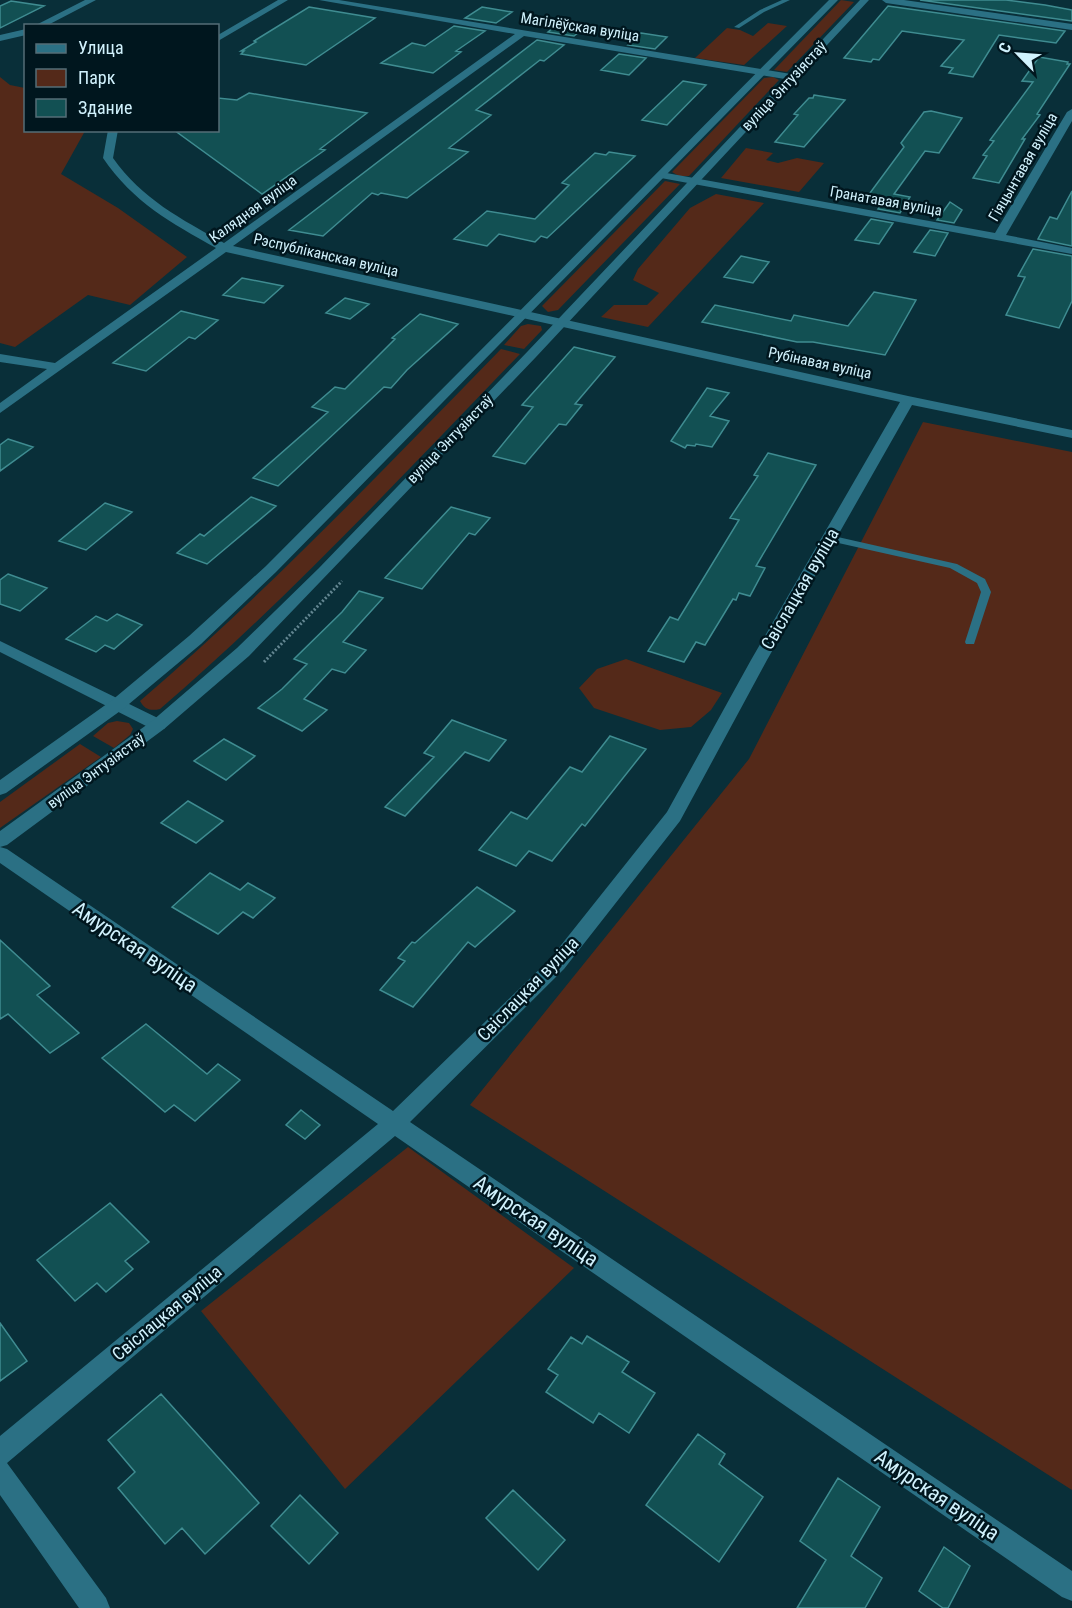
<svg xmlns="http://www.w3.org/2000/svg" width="1072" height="1608" font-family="'Roboto Condensed',sans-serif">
	<rect width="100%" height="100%" fill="#092f39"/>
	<path fill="#542919" d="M841,0L854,2L787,72L774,70Z
		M768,23L787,26L744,65L695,58L727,28L740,30L753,36Z
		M0,77L10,85L25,88L26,130L85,131L61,174L118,208L187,257L130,305L88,295L15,347L0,343Z
		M773,77L779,80L689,176H679L672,172L764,78Z
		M746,148L773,153L766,160L778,163L797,158L824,163L799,192L721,178Z
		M665,181L680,184L558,310L548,312L542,306Z
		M716,194L764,203L648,327L601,317L614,305H647L659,293L633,280L638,269L690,208Z
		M528,324L541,326L542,330L524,349L504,345L521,326Z
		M501,349L520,354C403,475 288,599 160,709C151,711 145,710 140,701C268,591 383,470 501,349Z
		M923,422L1072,452V1490L470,1105L749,759Z
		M626,659L722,693L711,710L691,727L660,730L594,708L579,688L597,669Z
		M117,721L129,723L133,729L130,735L114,748L93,736L108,723Z
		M80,744L101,757L0,828V802Z
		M408,1147L574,1268L345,1489L201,1311Z"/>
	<path fill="#125053" stroke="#3f8c91" stroke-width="1.5" d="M920,0H1006L1045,5L1072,10V21Z
		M11,1L44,6L0,28V6Z
		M888,6L1065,31L1056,43L999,35L973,77L949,73L953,68L941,66L964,40L902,31L879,60L873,59L871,62L844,58Z
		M309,7L375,18L306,65L241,54L244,51H241L256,42L254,41Z
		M482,7L512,12L496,23L465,18Z
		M561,21L588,25L574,36L548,32Z
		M454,26L485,31L456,51L461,52L433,73L381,63L412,43L425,46Z
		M641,33L667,37L655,49L628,45Z
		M537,40L564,45L544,61L540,60L476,110L491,115L449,148L468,152L407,198L381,193L378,195L372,193L323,236L289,230Z
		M619,54L646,58L629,75L601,70Z
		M1039,57L1068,62L1067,64H1070L1037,114L1040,115L1022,139H1025L999,183L973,178L987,156L983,155L994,141L990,140L1033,82L1022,81Z
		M683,81L706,85L667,125L642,120Z
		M249,93L367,113L320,149L325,150L262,194L174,130H218V98L237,100Z
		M814,95L845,100L804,147L775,142L798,115L794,114L809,98H813Z
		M931,111L962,118L939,153L925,151L894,194L910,197L900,213L878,209L884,201L867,197L904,147L901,143L924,112Z
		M609,152L635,156L547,238L541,236L535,242L499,234L487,246L454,239L487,211L535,219L569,185L562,183L595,153L606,155Z
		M1072,191V246L1038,239L1050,217L1057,219Z
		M950,202L962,210L954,223L937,220Z
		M871,219L893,223L879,244L855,240Z
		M930,230L948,233L935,256L914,252Z
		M1033,249L1072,256V301L1059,328L1006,315L1025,277L1018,276Z
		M741,256L769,262L753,283L724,277Z
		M242,278L283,286L264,303L223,295Z
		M874,292L916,300L885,355L813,342H797L702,322L715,305L791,321L794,315L848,326Z
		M345,298L369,304L350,319L326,313Z
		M181,311L218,320L195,339L189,337L146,371L113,363Z
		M420,314L458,324L407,370L391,388L384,387L278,486L253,478L328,412L312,407L335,387L345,389L395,339L392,338Z
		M574,347L615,357L575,404L582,405L566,425L559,424L525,464L493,456L533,407L522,405Z
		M707,388L729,393L710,416L729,421L712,447L696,444L695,446L687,445L685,448L671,441Z
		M8,439L33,447L0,471V445Z
		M768,453L816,465L756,566L765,568L750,596L739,593L736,600L733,599L705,645L696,642L684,662L648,651L670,617L678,620L739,520L730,518L758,476L754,475Z
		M251,497L276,506L207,564L177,553L200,534L204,536Z
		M105,503L132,512L86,550L59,541Z
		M451,507L490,518L475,535L469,533L422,589L385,578Z
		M8,574L47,588L20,611L0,604V580Z
		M359,591L383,598L343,642L366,650L345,673L332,669L304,699L327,710L302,731L258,708L282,689L307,664L294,659L342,612Z
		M117,614L142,625L114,649L105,645L96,652L66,639L96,616L107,621Z
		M452,720L506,740L489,761L465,752L405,816L385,807L434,757L424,753Z
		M610,736L646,749L585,826L582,824L552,861L529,851L516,866L479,850L511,812L527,819L570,767L582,772Z
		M224,739L255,756L226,780L194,761Z
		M188,801L223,821L196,843L161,823Z
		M210,873L240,890L248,883L275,898L253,918L243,912L218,934L172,907Z
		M477,887L515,911L475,947L468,942L413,1007L380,990L405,961L398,958L412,942L415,943Z
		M0,940L50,986L37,995L79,1033L50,1053L8,1014L0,1019Z
		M146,1024L207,1074L218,1064L240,1080L195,1121L174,1105L165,1112L102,1058Z
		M301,1110L320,1125L305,1139L286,1125Z
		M110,1203L149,1242L125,1261L133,1269L106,1292L97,1283L75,1301L37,1260Z
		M0,1323L27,1361L0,1381Z
		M587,1336L629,1362L622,1372L655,1393L629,1433L599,1413L593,1423L546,1392L558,1375L548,1369L571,1337L582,1344Z
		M161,1394L259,1503L205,1554L182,1528L165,1544L118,1488L135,1472L108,1440Z
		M698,1434L725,1454L719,1464L763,1497L719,1562L646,1505Z
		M838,1478L880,1507L851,1556L882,1578L865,1608H797L826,1560L800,1541Z
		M513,1490L565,1540L538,1570L486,1518Z
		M300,1495L338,1533L309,1564L271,1526Z
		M944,1547L970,1566L948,1608H943L919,1591Z"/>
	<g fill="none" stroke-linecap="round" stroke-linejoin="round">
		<path stroke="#638691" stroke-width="3" stroke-dasharray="2 2" stroke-linecap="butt" d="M264,662L342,581"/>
		<path fill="#2b7084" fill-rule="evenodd" d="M782,0H790L764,12L739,28L734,27L760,10Z
			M829,535L957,564L985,579L991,592L974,644H966L965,642L981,592L977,583L950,568L825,540V536Z"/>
		<path fill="#2b7084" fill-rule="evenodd" d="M85,0H96L46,26H34Z
			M278,0H288L218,41V35Z
			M319,0H339L791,74L796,77L791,80L524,36L233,246L908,396L1072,430V438L912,405L767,660L680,821L564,969L410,1122L1072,1571V1601L1062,1597L395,1136L7,1463L106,1598L110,1608H79L0,1495V1436L378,1124L0,863V847L7,849L393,1111L550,959L667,812L751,660L900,402L226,252L0,413V403L47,369L0,362V354L55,363L216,248C170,222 134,203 103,158L108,130H118L113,158C142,199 181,219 224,243L515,34Z
			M882,0H904L1072,24V30L886,3Z
			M26,29V35L0,41V35Z
			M1072,109V121L1006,235L1072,248V254L661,178L656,175L661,172L995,233L1067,112Z
			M0,641L164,721L167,725L164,729H152L0,652Z"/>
		<path fill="#2b7084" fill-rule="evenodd" d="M829,0H838L276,572L201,644L123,709L6,793L0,795V780L111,701L189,636L266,566Z
			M860,0H869L536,357L249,656L164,729L7,845L0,847V831L152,721L237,648L319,568L528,351Z"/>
	</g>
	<g text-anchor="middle" stroke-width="5" stroke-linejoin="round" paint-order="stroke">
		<g font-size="15" fill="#d1f2fd" stroke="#00161e">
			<text transform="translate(580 27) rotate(9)" y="5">Магілёўская вуліца</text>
			<text transform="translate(784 86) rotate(-47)" y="5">вуліца Энтузіястаў</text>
			<text transform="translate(1023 167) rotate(-60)" y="5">Гіяцынтавая вуліца</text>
			<text transform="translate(886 201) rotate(10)" y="5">Гранатавая вуліца</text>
			<text transform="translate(253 209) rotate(-36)" y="5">Калядная вуліца</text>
			<text transform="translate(326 255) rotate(13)" y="5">Рэспубліканская вуліца</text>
			<text transform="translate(820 363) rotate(12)" y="5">Рубінавая вуліца</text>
			<text transform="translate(450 439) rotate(-46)" y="5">вуліца Энтузіястаў</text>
			<text transform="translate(96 771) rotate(-36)" y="5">вуліца Энтузіястаў</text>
		</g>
		<g font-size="18" fill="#d1f2fd" stroke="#00161e">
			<text transform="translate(800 589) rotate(-60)" y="6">Свіслацкая вуліца</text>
			<text transform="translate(528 989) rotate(-46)" y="6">Свіслацкая вуліца</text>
			<text transform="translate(167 1313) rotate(-40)" y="6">Свіслацкая вуліца</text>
		</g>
		<g font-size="21" fill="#d1f2fd" stroke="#00161e">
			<text transform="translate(135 947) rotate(34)" y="7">Амурская вуліца</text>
			<text transform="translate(536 1221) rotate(34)" y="7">Амурская вуліца</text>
			<text transform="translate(937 1495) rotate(34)" y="7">Амурская вуліца</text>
		</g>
	</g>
	<rect x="24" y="24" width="195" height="108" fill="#00161e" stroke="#546e77" stroke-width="1.5"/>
	<rect x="36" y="44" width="30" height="9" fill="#2b7084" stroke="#546e77" stroke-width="1.5"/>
	<text x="78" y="54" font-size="18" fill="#d1f2fd">Улица</text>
	<rect x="36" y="69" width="30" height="18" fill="#542919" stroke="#546e77" stroke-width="1.5"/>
	<text x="78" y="84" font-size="18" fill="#d1f2fd">Парк</text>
	<rect x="36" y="99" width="30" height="18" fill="#125053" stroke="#546e77" stroke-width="1.5"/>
	<text x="78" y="114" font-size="18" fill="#d1f2fd">Здание</text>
	<g transform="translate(1018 54) rotate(295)" stroke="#00161e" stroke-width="4.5" paint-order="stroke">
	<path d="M0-4.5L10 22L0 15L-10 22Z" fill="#d1f2fd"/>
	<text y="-9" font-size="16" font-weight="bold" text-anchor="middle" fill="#d1f2fd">С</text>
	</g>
</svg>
